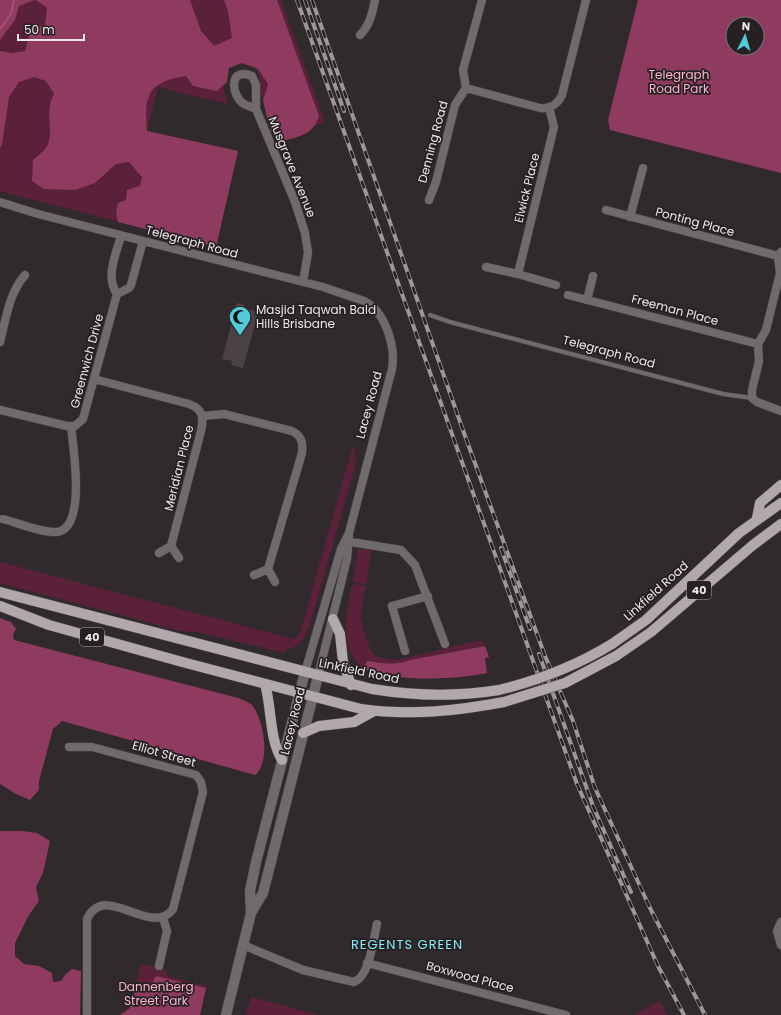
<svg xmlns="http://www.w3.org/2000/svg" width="781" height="1015" font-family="Poppins,sans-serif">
	<rect width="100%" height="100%" fill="#312a2c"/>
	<path fill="#5b213a" d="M0,0H281L325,122L277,139L260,91L259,77L256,67L235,60L223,72V86L228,104L158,87L147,131L238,151L216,247L0,191Z
		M352,448L355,449L356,464L312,618C307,632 304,647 287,649L284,653L198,632L181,631L0,583V562L294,639L300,633Z
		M358,549L371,550L366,585L353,582Z
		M352,584L366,586L360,617L371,652L381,658L397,660L481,640L485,646L410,660C396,666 382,663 367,661L363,669C338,649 347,611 352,584Z
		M141,964L166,970L168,976L207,986L200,1015H120L130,1008Z
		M251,997L319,1015H246Z
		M660,1001L667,1015H634Z"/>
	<path fill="#8f3b5f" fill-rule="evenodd" d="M0,0H35L19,6L15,20L0,40Z
		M36,0H190L201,31L214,46L232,38L228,11L224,0H277L319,116C313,135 300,136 283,141L271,132L263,101L268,84L258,69L242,63L229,68L227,82L217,91L193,86L186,76C148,82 144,94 147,131L238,151L216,247L118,222L116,213L118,203L126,200L127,190L140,186L142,177L129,162L116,164L95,183L75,190L44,189L32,181L33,160C37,156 46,150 48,144C54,126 44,113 54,94L46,81L34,77L19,82L9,97L2,144L0,148V51L12,53L25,51L31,28L45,25L47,8Z
		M638,0H781V173L610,130L608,120ZM733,24H757V48H733Z
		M0,618L11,622L16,629L13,634L14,640L238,698C242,700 249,702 252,705C264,720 271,762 255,775L62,721L53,729L39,781V790L30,800L16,794L0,784Z
		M485,646L489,657L485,658L487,673C453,680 395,682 363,669L367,661C382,663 396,666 410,660Z
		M23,831L37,833L50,841L43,873L36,887L39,901L29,915L15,943V956L24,964L39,966L52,973L53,982L61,981L65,975L72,969L81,971L80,1015H0V831Z
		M156,976L206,988L200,1015H120L130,1008L135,990L146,985H151Z"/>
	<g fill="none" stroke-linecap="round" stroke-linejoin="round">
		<path stroke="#a24c70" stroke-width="2.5" d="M0,29L11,14L14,0"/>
	</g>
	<path fill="#4a4244" d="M237,303L245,305L244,308L254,311L257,317L243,368L231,365L232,361L222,359Z"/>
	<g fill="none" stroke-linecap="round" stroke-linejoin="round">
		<g stroke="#4f484a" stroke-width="5">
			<path id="service" d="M430,315L450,322L723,394L752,398"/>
		</g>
		<g stroke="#4f484a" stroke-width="9">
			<path id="minor" d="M360,35C370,25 372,14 375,0
				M466,88L540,108C550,109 558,104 562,95L586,0
				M256,109C252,107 248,106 244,104C231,96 228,66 252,76L256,85V109L295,202L305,233L308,253L303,282
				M429,200L436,182L455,105L466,88L463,70L482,0
				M0,202L38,214L323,287L364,301C385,311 396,346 392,369L349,533L341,549L305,672
				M606,210L778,256
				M630,217L643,168
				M781,252L778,256L780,273L766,330L758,344L759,361L752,390V398L757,402L781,411
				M486,267L518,274L554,127L549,107
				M518,274L556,285
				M117,294L129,288L131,285L143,241
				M568,295L758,344
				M587,300L593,276
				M0,342C6,319 9,293 25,275
				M94,379L189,404C203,409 204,418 201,431L171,546
				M0,410L67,426H75L83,419L117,294C105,277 116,254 121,236
				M203,416L224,414L292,431C302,436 303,443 302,453L268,569
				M3,519C18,523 42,533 57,532C87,528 73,447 71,426
				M345,541L401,550L415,565L445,644
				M159,553L171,546L179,558
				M254,575L268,569L275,582
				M405,651L392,606L428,596
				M318,676L347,559L349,536
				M69,747H92L196,775L201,782L203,792L173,909C151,939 105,880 87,919V1015
				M781,922L777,931L781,945
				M243,945L303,970L354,982C370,976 373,940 377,924
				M367,963L566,1015
				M159,966L167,931L163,918"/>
		</g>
		<g stroke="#4f484a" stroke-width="11">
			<path id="tertiary" d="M251,913L263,893L318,676
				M226,1015L251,913L250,891L256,862L305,672"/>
		</g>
		<g stroke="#4f484a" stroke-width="11">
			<path id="primary" d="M757,518L760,503L781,485
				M0,592L372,689C415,696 456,697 499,690
				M0,606L49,625L186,663L361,709C410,716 456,711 504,702
				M333,619L340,634L343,662L351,685
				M612,644L646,620L739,533L781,503
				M616,656L651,632L753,545L781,524
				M265,684C272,709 269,738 282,760
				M303,733L319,726L354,722L374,711"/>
		</g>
		<use href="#service" stroke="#6f6a6c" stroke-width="4"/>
		<use href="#minor" stroke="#6f6a6c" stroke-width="8"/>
		<use href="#tertiary" stroke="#6f6a6c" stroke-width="10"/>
		<use href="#primary" stroke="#b1a8ab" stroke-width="10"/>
		<g stroke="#9d9799" stroke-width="4">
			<path id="rail" d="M297,0L577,784L658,966L684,1015
				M305,0L344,111
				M312,0L464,433L545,656L573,721L595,788L650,908L705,1015
				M501,548L530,629
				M539,654L593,806L631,892"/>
		</g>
		<use href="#rail" stroke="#272023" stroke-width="2.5" stroke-dasharray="8" stroke-linecap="butt"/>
		<g stroke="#4f484a" stroke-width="11" stroke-linecap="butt">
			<path id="primary-bridge" d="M499,690C540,680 576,666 612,644
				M504,702L565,683L616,656"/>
		</g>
		<use href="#primary-bridge" stroke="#b1a8ab" stroke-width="10"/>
	</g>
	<defs>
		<g id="mosque-pin" transform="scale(1.15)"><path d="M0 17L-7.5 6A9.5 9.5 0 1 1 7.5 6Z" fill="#52cbd8" stroke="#272023"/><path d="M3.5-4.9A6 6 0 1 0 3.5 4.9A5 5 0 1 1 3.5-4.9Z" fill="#111"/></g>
	</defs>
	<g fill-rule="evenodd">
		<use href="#mosque-pin" x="240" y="317"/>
	</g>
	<g text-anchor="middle" stroke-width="3.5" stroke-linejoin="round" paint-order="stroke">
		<g fill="#272023" stroke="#b1abae" stroke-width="1">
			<rect x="687" y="581" width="24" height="18" rx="3"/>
			<rect x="80" y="628" width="24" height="18" rx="3"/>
		</g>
		<g font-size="11" font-weight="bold" fill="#ece7e9">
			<text x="699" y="594">40</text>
			<text x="92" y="641">40</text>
		</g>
		<g font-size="12" fill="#fcb4ce" stroke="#272023">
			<text x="679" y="79">Telegraph<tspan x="679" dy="14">Road Park</tspan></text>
			<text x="156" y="991">Dannenberg<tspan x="156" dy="14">Street Park</tspan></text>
		</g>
		<g font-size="12" fill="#ece7e9" stroke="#272023">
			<text transform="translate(433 142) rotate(-75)" y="4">Denning Road</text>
			<text transform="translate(292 167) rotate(68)" y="4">Musgrave Avenue</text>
			<text transform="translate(527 188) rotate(-76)" y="4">Elwick Place</text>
			<text transform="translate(695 222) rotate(15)" y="4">Ponting Place</text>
			<text transform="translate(192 242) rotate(15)" y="4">Telegraph Road</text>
			<text transform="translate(675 310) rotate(15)" y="4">Freeman Place</text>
			<text transform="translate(609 352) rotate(15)" y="4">Telegraph Road</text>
			<text transform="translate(87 361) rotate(-75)" y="4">Greenwich Drive</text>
			<text transform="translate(369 405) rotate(-75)" y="4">Lacey Road</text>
			<text transform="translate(179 468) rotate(-76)" y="4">Meridian Place</text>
			<text transform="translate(656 591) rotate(-42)" y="4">Linkfield Road</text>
			<text transform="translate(359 671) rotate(12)" y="4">Linkfield Road</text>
			<text transform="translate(293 721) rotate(-76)" y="4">Lacey Road</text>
			<text transform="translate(164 754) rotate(16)" y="4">Elliot Street</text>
			<text transform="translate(470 977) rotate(15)" y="4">Boxwood Place</text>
		</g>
		<g font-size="12" fill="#ece7e9" stroke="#272023" text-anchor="start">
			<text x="256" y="314">Masjid Taqwah Bald<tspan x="256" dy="14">Hills Brisbane</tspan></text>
		</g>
		<g font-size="13" letter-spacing="1" fill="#82edf9" stroke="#272023">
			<text x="407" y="949">REGENTS GREEN</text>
		</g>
	</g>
	<g transform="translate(745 36) rotate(5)"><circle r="19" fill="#272023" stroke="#767072"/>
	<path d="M0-3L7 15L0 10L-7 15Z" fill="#52cbd8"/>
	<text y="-6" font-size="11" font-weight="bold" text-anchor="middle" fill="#ece7e9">N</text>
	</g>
	<path d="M18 34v6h66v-6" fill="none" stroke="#ece7e9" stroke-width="2"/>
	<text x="24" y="34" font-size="12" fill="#ece7e9" stroke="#272023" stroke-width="3" paint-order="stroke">50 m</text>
</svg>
